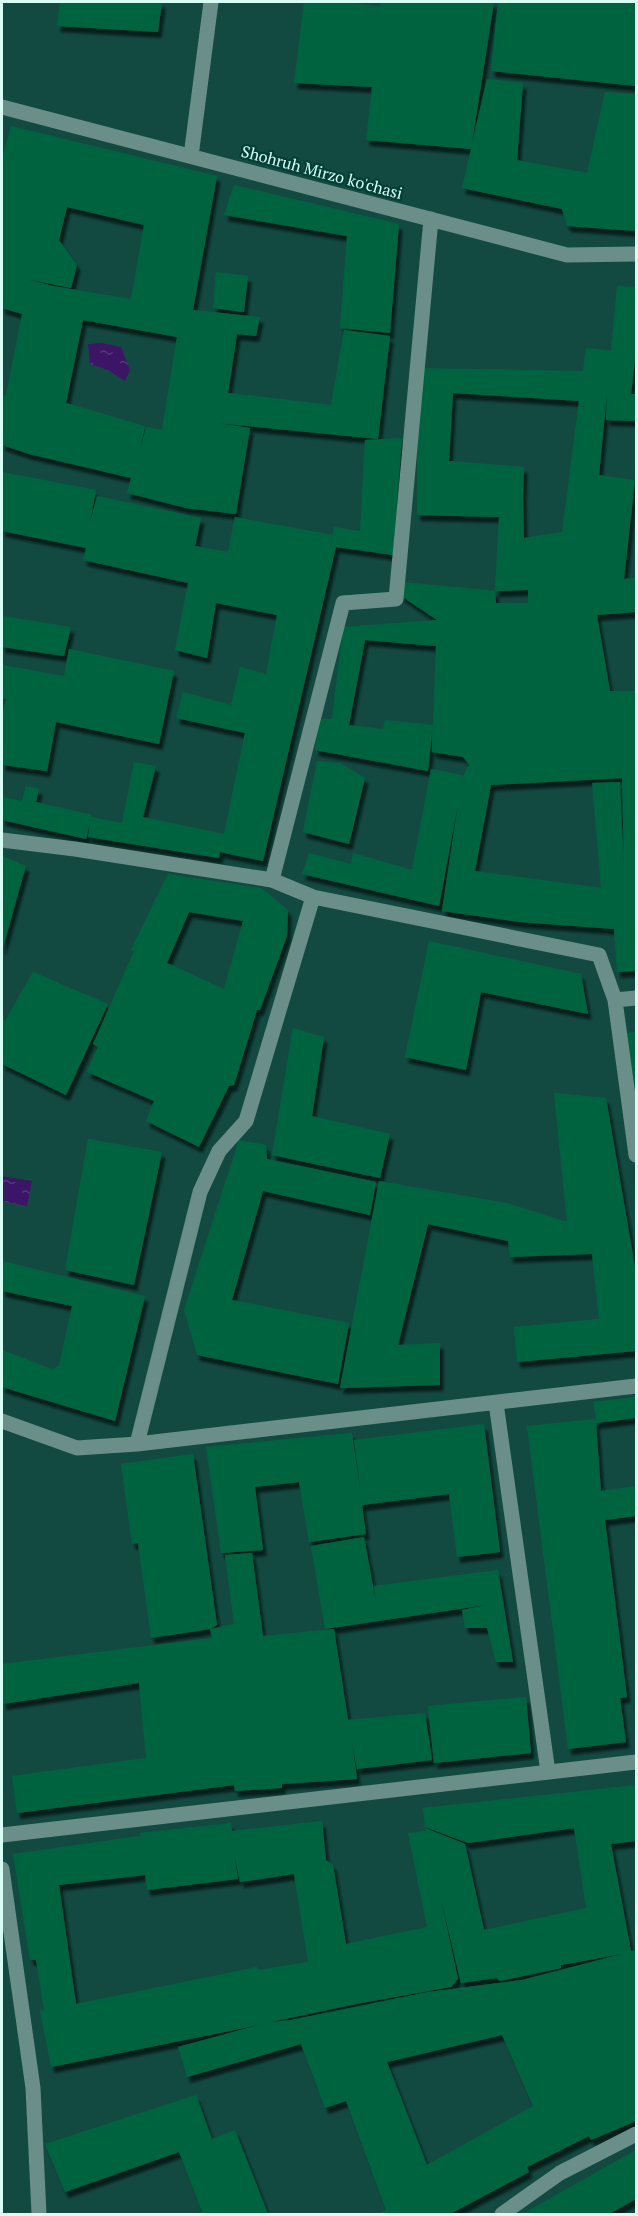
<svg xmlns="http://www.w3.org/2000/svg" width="638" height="2216" font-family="'PT Serif',serif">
	<defs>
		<pattern id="water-ripples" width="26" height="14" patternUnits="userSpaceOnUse" patternTransform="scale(1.5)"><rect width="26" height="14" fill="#3c1566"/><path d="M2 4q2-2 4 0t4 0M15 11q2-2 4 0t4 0" fill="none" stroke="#57387c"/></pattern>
		<filter id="shadow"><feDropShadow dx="3.5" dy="6" stdDeviation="1.5" flood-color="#0009"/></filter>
	</defs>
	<rect width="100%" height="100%" fill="#124a42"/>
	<path fill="url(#water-ripples)" d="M102,343L121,347L130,370L125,381L108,370L90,364L88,344Z
		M2,1176L32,1181L27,1206L2,1201Z"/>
	<path fill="#056441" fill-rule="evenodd" filter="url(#shadow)" d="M60,2H162L158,32L57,26Z
		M304,2H343L380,6L381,2H494L472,143L487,79L523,83L517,160L587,173L605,92L636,94V231L567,226L562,209L462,188L471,149L366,140L372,87L294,83Z
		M498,2H636V86L491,71Z
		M11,126L217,176L193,310L260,317L256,336L237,334L228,393L331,405L344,330L390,336L378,439L217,423L250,428L236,514L186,508L127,493L131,478L29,454L2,445V395L6,396L22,314L2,308V159ZM67,207L144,225L131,299L53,286L26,279L71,288L77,265L59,240ZM83,320L177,337L162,430L146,427L140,450L145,426L66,403Z
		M234,185L399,224L390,333L340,328L347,236L224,215Z
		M216,272L248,276L244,312L213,308Z
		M617,286L636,287V351L631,394H636V421L606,420L607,393L599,475L635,480L624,579L636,578V612L597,615L610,691H636V971L617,972L614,929L520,922L442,911L458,804L439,906L302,874L309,853L351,864L353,853L412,870L431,769L462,775V778L469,765L463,757L432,752V733L428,771L315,750L320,719H332L343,627L437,620L401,596L403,582L495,591L496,603H528V590L495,591L499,517L417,515L418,368L583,371L586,348L611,351ZM453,393L579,401L562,532L524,538L523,497L524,467L449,461ZM365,640L436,646L433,725L385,720L383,729L349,725ZM622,778L624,869L620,782L592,783L601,888L475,871L491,785Z
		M402,438L393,555L336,547L263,861L220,852L219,858L88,837L90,823L86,839L2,820V797L22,801L26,786L39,789L36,802L92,815L91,817L122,823L134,762L156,766L143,817L224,834L245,733L176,718L183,692L231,705L240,667L266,674L277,615L216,603L207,658L175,650L188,583L83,560L86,548L2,531V472L96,490L90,523L97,496L201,518L195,546L228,552L235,517L333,535L334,527L360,531L365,440Z
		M2,616L71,627L64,656L2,647Z
		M69,649L174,671L159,744L56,722L47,771L2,765V718L6,699L2,698V665L64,676Z
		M317,761L340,763L365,778L349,844L303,832Z
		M2,856L26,866L2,951Z
		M168,874L261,888L288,910L287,936L260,1010H257L234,1085L229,1086L199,1147L146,1121L154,1101L87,1072L98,1047L93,1044L134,951L131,950ZM189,912L243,921L224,989L167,963Z
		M429,941L581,974L588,1014L481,992L466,1070L405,1057Z
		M33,972L108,1004L66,1095L2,1064V1019L5,1021Z
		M293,1028L324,1037L312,1116L390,1134L380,1178L272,1155Z
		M636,1032V1094H635L626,1033Z
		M554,1093L606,1098L636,1273V1351L517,1362L514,1327L599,1319L592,1254L510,1257L508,1241L428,1224L398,1345L440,1343V1385L340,1388L379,1181L507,1203L567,1222Z
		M88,1139L162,1152L134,1285L65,1270Z
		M239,1140L266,1145L267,1159L376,1182L370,1215L263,1191L232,1300L349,1323L338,1384L197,1355L184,1310Z
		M2,1261L145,1296L115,1421L2,1387V1350L52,1369L59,1366L72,1306L2,1291Z
		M636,1397V1418L596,1423L601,1491L636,1486V1516L605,1520L627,1697L620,1698L626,1742L568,1749L527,1426L596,1419L593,1402Z
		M484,1424L500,1552L457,1557L449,1494L362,1505L366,1534L309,1542L299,1482L255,1487L263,1550L221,1553L206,1447L352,1433L362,1502L354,1440Z
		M193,1454L217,1625L211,1629L234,1624L225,1555L252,1553L263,1636L334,1629L348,1720L425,1713L432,1760L357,1769L352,1742L357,1779L282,1784V1788L235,1791L234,1785L17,1813L12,1776L146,1758L139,1683L3,1704L2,1664L212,1638L210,1629L151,1638L138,1543L132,1544L121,1464Z
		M364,1537L376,1602L374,1586L498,1570L513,1662H496L487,1628H465L462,1610L486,1605L325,1629L311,1546Z
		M526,1697L531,1753L434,1763L428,1706Z
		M636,1785V1841L611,1844L631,1951L636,1950V2121L591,2140L589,2136L527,2167L529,2172L450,2214H379L386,2210L346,2101L325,2108L301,2044L187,2077L178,2047L259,2025L51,2067L40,2011L44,2010L36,1960H30L13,1854L140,1836L142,1847L140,1833L231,1823L232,1831L322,1821L326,1860L333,1865L346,1944L427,1927L408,1833L426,1831L425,1828L465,1844L484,1930L586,1908L574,1828L468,1843L425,1827L423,1808ZM234,1853L240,1882L294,1874L308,1962L258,1970L257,1967L76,2004L59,1885L145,1875L147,1890L238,1879ZM440,1895L461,1983L496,1978L500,1981L561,1968V1965L622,1954L522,1980L428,1992L291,2020L271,2022L356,2004L451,1987L458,1979ZM502,2035L533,2106L427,2165L387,2062Z
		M196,2095L212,2139L235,2130L268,2214H203L179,2152L65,2192L45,2144Z
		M636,2150V2199L609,2214H529L526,2212Z"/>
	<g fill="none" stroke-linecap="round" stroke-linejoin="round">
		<path stroke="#698f88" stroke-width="15" d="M2,107L567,255L636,254
			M191,156L211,2
			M2,840L75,849L272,880L343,603L396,599L431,219
			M272,880L313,897L599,955L615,1000L636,1155
			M615,1000L636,998
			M496,1403L548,1772
			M2,1421L77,1448L137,1444L636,1386
			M137,1444L200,1192L219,1151L246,1121L313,897
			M2,1835L636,1762
			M2,1869L33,2088L39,2214
			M502,2214L560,2173L636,2134"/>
	</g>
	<g text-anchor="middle" stroke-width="4.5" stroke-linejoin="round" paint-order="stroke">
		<g font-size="16" fill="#d8fdf5" stroke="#023f37">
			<text transform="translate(322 172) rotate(15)" y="6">Shohruh Mirzo ko'chasi</text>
		</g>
	</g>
	<rect width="638" height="2216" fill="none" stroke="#d8fdf5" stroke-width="6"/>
</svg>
